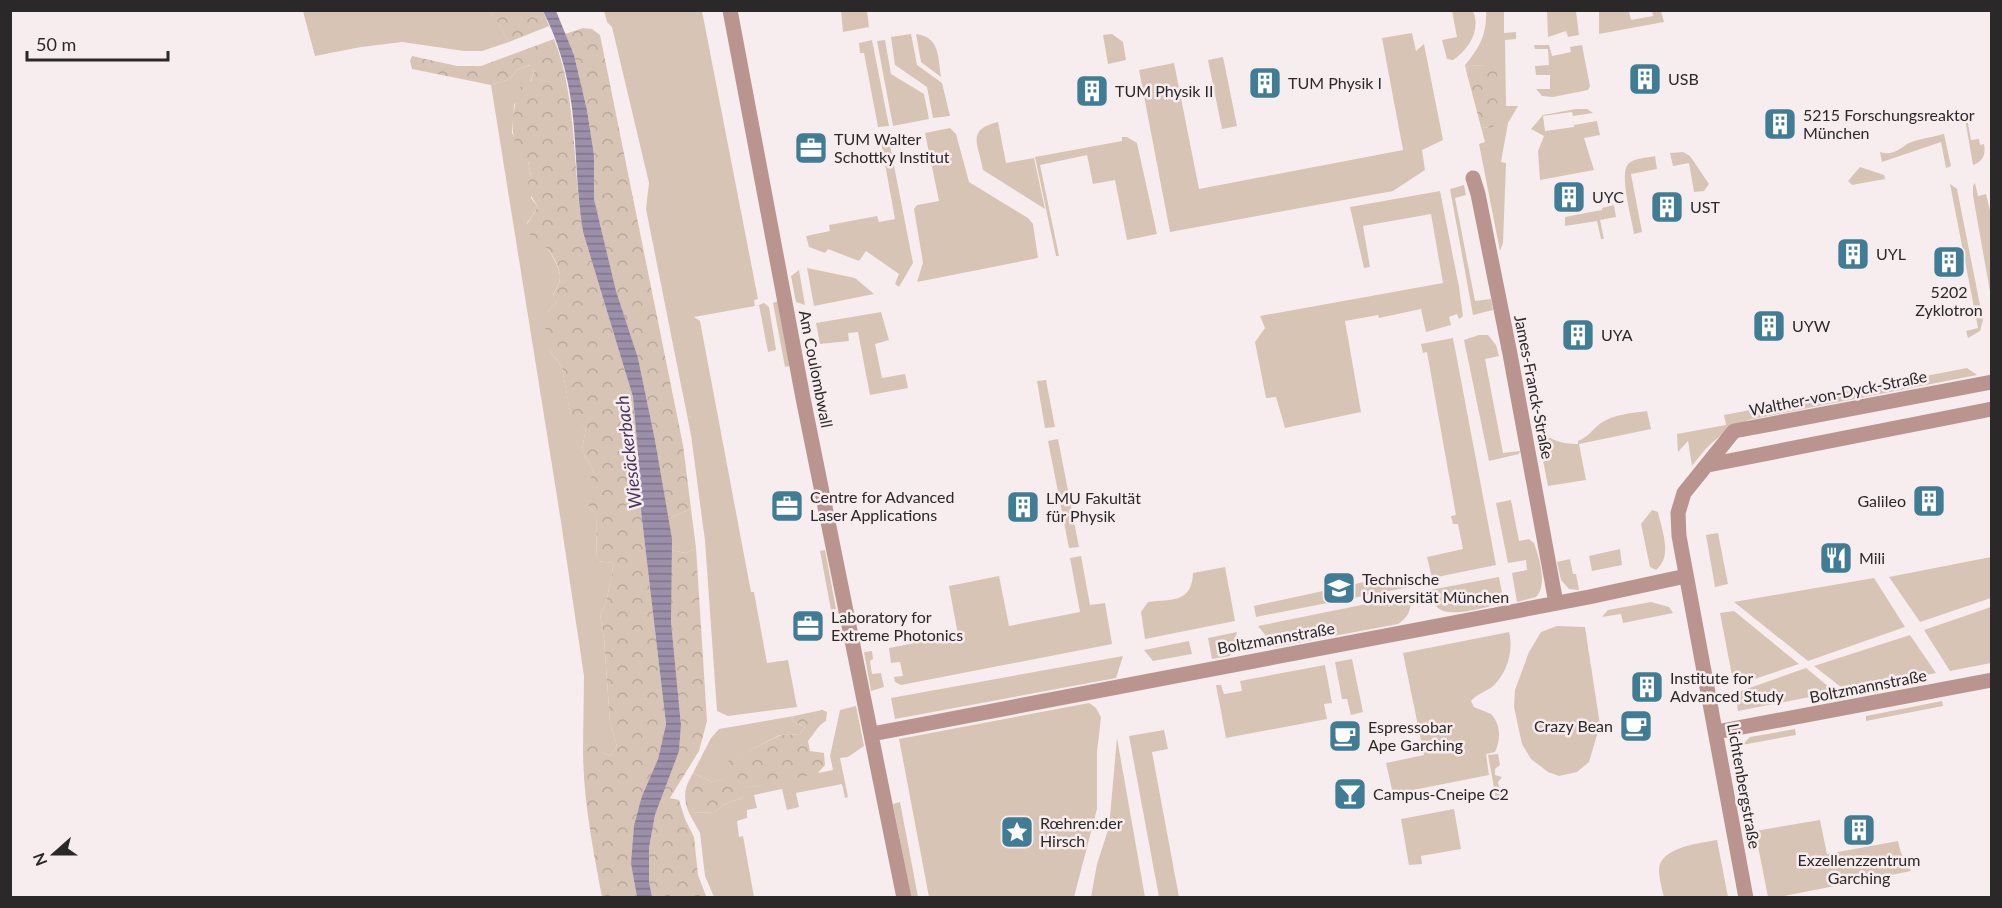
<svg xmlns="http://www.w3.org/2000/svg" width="2002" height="908" font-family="Lato,sans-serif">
	<defs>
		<pattern id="forest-crowns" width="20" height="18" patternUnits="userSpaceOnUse" patternTransform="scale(1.5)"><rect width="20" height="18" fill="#d8c4b5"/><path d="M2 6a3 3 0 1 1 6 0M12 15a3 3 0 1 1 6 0" fill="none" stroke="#baa89c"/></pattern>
		<pattern id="water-rules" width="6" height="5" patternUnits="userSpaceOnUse" patternTransform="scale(1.5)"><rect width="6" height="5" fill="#9b8fa9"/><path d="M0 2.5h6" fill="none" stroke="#7f758a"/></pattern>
	</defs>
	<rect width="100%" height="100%" fill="#f7edef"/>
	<path fill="#d8c4b5" d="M303,11H490C498,19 502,32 509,42L482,51H464L402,42L361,47L315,56Z
		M604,11H702L758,299L754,300L755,306L694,317L700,321L751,592H754L767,663L788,660L797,707L728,716L717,711L705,541L691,435L646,209L649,183L612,27L607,22Z
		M841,11H867L869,27L843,32Z
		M1452,11H1473C1481,30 1469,49 1453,60L1447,59L1442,40L1457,37Z
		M1486,11H1504V33L1516,32V39L1505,40L1506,106H1518L1508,123L1501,162L1506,163L1503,243L1500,251L1479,144L1485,142L1481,127L1491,128L1485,65L1469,66L1466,70L1465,65C1480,47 1487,34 1486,11Z
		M1547,11H1576L1579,35L1568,37L1566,31L1548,37Z
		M1599,11H1629L1631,20L1653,16L1652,11H1661L1664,22L1599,34Z
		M1412,33L1416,51L1424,44L1443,140L1422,150L1425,170L1393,191L1170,232L1139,70L1174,63L1199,189L1403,150L1382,38Z
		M911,34L917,65L942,83L950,116L933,118L927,87L895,65L891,37Z
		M916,34C940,37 938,57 941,77L921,62Z
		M1112,34L1123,42L1126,60L1108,64L1103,35Z
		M872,40L889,126L878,127L864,53H860L859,43Z
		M885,40L891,74L924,94L929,119L893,126L877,41Z
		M1549,45L1552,56L1571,52L1570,47L1582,45L1590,86L1588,90L1553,97L1542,96L1536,89H1550V75H1536L1535,66L1549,65L1548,49H1535L1534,45Z
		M1223,57L1237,126L1222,129L1208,60Z
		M531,65L535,70L531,80L514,105L512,133L528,161L531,176V198L538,207L527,223C538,237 559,259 560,277C560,283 555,290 553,295L557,302L548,312L550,351L562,367L571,417L586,428L582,450L594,472L586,504L596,513L597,561L614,563L606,603L600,615L604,638L610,723L617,746L610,756L603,753L588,744L583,749L584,676L559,509L491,85L510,79L518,69Z
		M1576,109H1587L1593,113L1573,116L1572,112L1543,116L1545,131L1574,127V125L1597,121L1600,135L1584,138L1594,170L1540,180L1538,151L1544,136L1531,129L1543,115Z
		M1964,113H1966L1971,140L1979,139L1980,145L1984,144C1986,154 1983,162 1973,165Z
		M998,122L1006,163L1034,158L1045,209L983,170C979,145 965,130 998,122Z
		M950,128L956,134L969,182L1028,218L1033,224L1038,258L917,282L923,263L914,209L917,205L939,201L925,133Z
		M1944,134L1951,166L1946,168L1941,142L1882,162L1880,152C1892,156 1898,150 1907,144C1917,139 1933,137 1944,134Z
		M1122,137H1127L1137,143L1157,234L1127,240L1115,180L1093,184L1087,155L1040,165L1059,256H1056L1035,157L1122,141Z
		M884,141L890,145L913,263L899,287L895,284L899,274L866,251L859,261L828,249L825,253L809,247L806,236L830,231L829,225L877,216L879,222L895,219L881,142Z
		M1683,152L1690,156L1709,184L1704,191L1694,192L1689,163L1673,166L1670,153Z
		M1655,156L1657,169L1631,174L1642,232L1634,234C1632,219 1619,175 1628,164C1634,158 1647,158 1655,156Z
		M1860,167L1884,175L1885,179L1852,185L1848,181Z
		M1975,183L1978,196L1986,194L1992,219L1991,297L1973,196V186Z
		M1950,184L1957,189L1983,320L1980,331L1968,338L1966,331L1978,328Z
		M1464,185L1466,195L1455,198L1475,301L1491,299L1493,310L1473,315L1450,189Z
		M1440,191L1459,287L1463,316L1459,319L1457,314L1449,317L1451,325L1426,332L1421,309L1379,318L1378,315L1345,321L1361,412L1285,428L1276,397L1266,398L1255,342L1265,328L1260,316L1443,283L1431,214L1363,226L1370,267L1364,268L1350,207Z
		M1614,205L1616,217L1600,220L1604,239H1601L1597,221L1565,226V217L1602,210V208Z
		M807,268L855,278L874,294L814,306Z
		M799,270L805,305L796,302L791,276Z
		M778,301L790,366L785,367L773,303Z
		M764,303L769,307L776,350L768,352L759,305Z
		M881,312L889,340L875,344L882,378L905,374L908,388L870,395L858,332L848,333L849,341L820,344L816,323Z
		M1479,335H1488L1496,345L1499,356L1485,359L1503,453L1520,451L1519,454L1489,461L1464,340Z
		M1453,338L1496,565L1432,578L1427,557L1463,549L1458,524H1453L1451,516L1456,515L1427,352L1423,353L1421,344Z
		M1967,368L1977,375L1748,420C1721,433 1710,442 1692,466L1688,441L1678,452L1677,434L1726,425L1724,415Z
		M1046,380L1055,427L1045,428L1037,381Z
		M1647,411L1651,429L1579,444L1586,480L1548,486L1537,430C1551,440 1561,444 1578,444V441C1588,437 1593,429 1601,423C1615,414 1632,413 1647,411Z
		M1058,439L1079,547L1069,548L1048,441Z
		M1511,500L1519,541L1529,539L1534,543C1539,557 1548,585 1536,597L1517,602L1512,573L1527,570L1526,560L1508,563L1496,503Z
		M691,509L696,548L686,553L671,550L668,519Z
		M1652,510L1658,512C1662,531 1673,556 1656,570L1650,567L1641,524Z
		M1718,533L1728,584L1715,587L1706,535Z
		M1620,549L1622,565L1592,571L1589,556Z
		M825,550L836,609L831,610L820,551Z
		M1081,556L1090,605L1105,603L1112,644L901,685L895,682L894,677L903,676L900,662L891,663L889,648L958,635L949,586L999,576L1009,626L1080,612L1070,558Z
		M1991,557V598L1920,622L1889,577Z
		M1570,559L1573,574H1576L1579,590L1569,589L1561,580L1557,562Z
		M1225,567L1235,621L1145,639L1141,612L1148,602C1172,599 1192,603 1193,573Z
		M1392,576L1393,583L1408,581L1409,587L1256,617L1254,606Z
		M1499,577L1504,603C1488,606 1450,619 1438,608C1432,603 1432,597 1430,590Z
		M1874,578L1905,627L1808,661L1734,602Z
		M1411,595C1411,609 1410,616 1398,624L1275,647L1258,626Z
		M1651,602L1669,607L1673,613L1623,623L1621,614L1602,617L1608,610Z
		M1991,607V663L1950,671L1924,630Z
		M1734,611L1799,664L1734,686L1720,613Z
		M1557,626L1585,627L1600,725L1589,762L1577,772L1559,776L1548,772L1531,759L1522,744L1514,707L1515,690L1529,652L1541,632Z
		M1237,632L1230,656L1212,659L1208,638Z
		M1509,632C1514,651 1507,674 1492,687C1485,692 1477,694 1471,701L1474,707L1491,714C1501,725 1501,739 1495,752L1486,754L1489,775L1393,794L1386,763L1424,755L1403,653Z
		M1910,635L1936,673L1846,691L1814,666Z
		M1189,641L1192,654L1153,661L1144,650Z
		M872,651L873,659L870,661L872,674L881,673L884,687L871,691L864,652Z
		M1123,656L1116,678L895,719L891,698Z
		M1352,659L1363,712L1351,715L1347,699H1342L1335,662Z
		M1325,665L1332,703L1324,704L1327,719L1226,738L1216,685H1221L1224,694L1242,691L1240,681Z
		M1806,668L1835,692L1738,711L1735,693Z
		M1942,701L1943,706L1866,721V716Z
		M1089,703L1096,708L1101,717L1097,752V809L1074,897H929L899,739Z
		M856,706L864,746L848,757L840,758L848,797L845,798L842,784L796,793L799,807L787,810L782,789L754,795L757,808L747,810V818L737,821L739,837L743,836L754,897H714L705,876L700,833L689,813L715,812L723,805L742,798L744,788L833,770L830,756L840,710Z
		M794,716L792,721L805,727L800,734L780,735L729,761L725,779L712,782L693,773L711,738L719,729Z
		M1795,729L1796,735L1742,745L1750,737Z
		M1164,730L1168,749L1152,752L1179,897H1159L1129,736Z
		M1117,738L1145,897H1091L1097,864L1109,827Z
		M1498,754L1500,765L1495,769V775L1502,777L1498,782L1499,787L1505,788L1507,796L1496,798L1488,755Z
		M900,802L918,897H911L893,804Z
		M1454,809L1461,849L1421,856L1422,864L1409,865L1401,819Z
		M1820,820L1827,854L1898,841L1901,853L1911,871L1779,897H1768L1755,831Z
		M1717,840L1728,897H1664C1662,889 1659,878 1659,870C1659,847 1701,843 1717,840Z"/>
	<path fill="url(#forest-crowns)" d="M490,11H543L549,26L509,42C502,32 498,20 490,11Z
		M583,28L592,29L600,35L683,445L691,509L668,519L655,440L638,358L616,292L594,199V155L587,110L574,55L565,34Z
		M554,39C578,101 572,167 583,232L633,397L639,465L641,511L666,724L658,759L642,796L631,864L637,897H602C593,849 583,799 583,749L588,744H594L603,753L610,756L617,746L610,723L604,638L600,615L606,603L614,563L597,561L596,513L586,504L584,491L594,472L582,450L586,428L571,418L562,367L550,351L545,327L548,312L557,302L553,296C555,290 560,283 560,278C560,260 543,241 529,234L527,224L538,207L526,188L531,176L528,161C506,146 512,110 520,87L531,81L535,70L530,65L518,69L510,79L491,85L412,69L410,61L412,56L457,66H481Z
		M1485,65L1497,68L1498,123L1491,128L1481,127L1466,70L1469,66Z
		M696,548L707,721L699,751L670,798L679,800L685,819L694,837L698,875L706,896L703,898H652L649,881V848L655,815L679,750L681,725L671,621V550L686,553Z
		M822,710L827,712L826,721C818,725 814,734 808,741L810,751L824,753L825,765L817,774L745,788L742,798L723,805L715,812L689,813C682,796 685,787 693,773L712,782L724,779L728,761L781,735L800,734L805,727L792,721L794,716Z"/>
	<path fill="url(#water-rules)" d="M543,11H556L574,55L587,110L594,155V199L616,291L638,358L655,440L672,539L671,621L681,725L679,751L655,815L649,848V881L652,897H637L631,864L634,826L642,796L658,759L666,724L641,511L639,465L633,397L583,232C576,191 577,149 572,108C568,75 558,40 543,11Z"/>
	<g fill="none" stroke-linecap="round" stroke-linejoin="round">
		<path stroke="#ba958f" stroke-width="15" d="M730,10L803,398L904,898
			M1473,178L1478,194L1510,354L1556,603
			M1708,465L1992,409
			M1716,732L1992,680
			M872,734L1589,597L1686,576
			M1746,898L1679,536L1678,513L1684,493L1734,431L1992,382"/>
	</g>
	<defs>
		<g id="building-square" transform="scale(1.725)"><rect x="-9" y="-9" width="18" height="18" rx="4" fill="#407d94" stroke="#f7edef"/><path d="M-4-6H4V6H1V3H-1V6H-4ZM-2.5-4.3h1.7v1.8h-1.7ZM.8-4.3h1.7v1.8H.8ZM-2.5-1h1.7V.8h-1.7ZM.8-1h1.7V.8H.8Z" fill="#fff"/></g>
		<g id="office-square" transform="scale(1.725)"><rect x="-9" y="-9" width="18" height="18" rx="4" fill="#407d94" stroke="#f7edef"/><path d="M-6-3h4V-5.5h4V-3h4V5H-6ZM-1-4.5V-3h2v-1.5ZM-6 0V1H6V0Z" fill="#fff"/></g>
		<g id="restaurant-square" transform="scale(1.725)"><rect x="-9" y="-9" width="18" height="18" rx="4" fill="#407d94" stroke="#f7edef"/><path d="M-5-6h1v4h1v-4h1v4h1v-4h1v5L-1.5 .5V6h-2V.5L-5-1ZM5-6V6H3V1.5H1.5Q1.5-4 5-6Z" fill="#fff"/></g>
		<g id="university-square" transform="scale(1.725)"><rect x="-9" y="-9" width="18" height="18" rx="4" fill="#407d94" stroke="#f7edef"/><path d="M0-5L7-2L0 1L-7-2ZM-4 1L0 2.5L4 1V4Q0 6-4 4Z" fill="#fff"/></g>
		<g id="cafe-square" transform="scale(1.725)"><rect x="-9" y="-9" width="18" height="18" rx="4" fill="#407d94" stroke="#f7edef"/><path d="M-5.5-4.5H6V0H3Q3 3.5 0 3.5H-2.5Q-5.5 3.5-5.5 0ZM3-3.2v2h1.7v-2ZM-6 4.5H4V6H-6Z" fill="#fff"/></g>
		<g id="bar-square" transform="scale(1.725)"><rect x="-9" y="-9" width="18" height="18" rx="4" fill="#407d94" stroke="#f7edef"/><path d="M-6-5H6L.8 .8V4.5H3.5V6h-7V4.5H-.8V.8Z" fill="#fff"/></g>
		<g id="sight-square" transform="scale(1.725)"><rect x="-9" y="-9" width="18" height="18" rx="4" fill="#407d94" stroke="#f7edef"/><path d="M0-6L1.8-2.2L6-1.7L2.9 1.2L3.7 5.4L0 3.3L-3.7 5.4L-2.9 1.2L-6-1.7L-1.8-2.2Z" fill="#fff"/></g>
	</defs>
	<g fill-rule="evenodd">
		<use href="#building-square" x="1645" y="79"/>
		<use href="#building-square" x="1265" y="83"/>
		<use href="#building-square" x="1092" y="91"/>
		<use href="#building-square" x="1780" y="124"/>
		<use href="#office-square" x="811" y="148"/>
		<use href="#building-square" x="1569" y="197"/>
		<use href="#building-square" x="1667" y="207"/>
		<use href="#building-square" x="1853" y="254"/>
		<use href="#building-square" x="1949" y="262"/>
		<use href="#building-square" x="1769" y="326"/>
		<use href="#building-square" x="1578" y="335"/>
		<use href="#building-square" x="1929" y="501"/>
		<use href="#office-square" x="787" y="506"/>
		<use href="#building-square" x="1023" y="507"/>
		<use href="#restaurant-square" x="1836" y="558"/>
		<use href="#university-square" x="1339" y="588"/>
		<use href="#office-square" x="808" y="626"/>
		<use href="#building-square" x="1647" y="687"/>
		<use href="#cafe-square" x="1636" y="726"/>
		<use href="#cafe-square" x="1345" y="736"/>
		<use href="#bar-square" x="1350" y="794"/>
		<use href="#building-square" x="1859" y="830"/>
		<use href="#sight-square" x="1017" y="832"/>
	</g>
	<g text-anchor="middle" stroke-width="5" stroke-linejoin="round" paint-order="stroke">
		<g font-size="16" fill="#2b2829" stroke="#f7edef" text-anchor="start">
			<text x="1668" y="85">USB</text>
			<text x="1288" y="89">TUM Physik I</text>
			<text x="1115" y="97">TUM Physik II</text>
			<text x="1803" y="121">5215 Forschungsreaktor<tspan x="1803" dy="18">München</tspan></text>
			<text x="834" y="145">TUM Walter<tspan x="834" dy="18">Schottky Institut</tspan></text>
			<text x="1592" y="203">UYC</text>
			<text x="1690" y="213">UST</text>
			<text x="1876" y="260">UYL</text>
			<text x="1949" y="298" text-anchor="middle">5202<tspan x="1949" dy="18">Zyklotron</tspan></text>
			<text x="1792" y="332">UYW</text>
			<text x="1601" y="341">UYA</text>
			<text x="810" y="503">Centre for Advanced<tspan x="810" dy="18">Laser Applications</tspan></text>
			<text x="1046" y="504">LMU Fakultät<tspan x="1046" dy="18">für Physik</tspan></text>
			<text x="1906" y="507" text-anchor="end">Galileo</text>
			<text x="1859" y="564">Mili</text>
			<text x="1362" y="585">Technische<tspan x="1362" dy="18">Universität München</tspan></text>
			<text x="831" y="623">Laboratory for<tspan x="831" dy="18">Extreme Photonics</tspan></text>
			<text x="1670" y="684">Institute for<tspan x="1670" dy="18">Advanced Study</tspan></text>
			<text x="1613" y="732" text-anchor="end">Crazy Bean</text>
			<text x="1368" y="733">Espressobar<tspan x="1368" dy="18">Ape Garching</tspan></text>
			<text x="1373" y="800">Campus-Cneipe C2</text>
			<text x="1040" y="829">Rœhren:der<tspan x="1040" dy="18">Hirsch</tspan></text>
			<text x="1859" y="866" text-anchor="middle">Exzellenzzentrum<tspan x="1859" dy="18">Garching</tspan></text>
		</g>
		<g font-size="16" fill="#2b2829" stroke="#f7edef">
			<text transform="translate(816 369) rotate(79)" y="6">Am Coulombwall</text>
			<text transform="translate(1534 387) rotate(79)" y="6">James-Franck-Straße</text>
			<text transform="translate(1838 393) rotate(-11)" y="6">Walther-von-Dyck-Straße</text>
			<text transform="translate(1276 638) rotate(-10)" y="6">Boltzmannstraße</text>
			<text transform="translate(1868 686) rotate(-11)" y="6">Boltzmannstraße</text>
			<text transform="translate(1744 786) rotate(80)" y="6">Lichtenbergstraße</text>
		</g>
		<g font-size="18" font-style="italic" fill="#47335a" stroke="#f7edef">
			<text transform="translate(629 452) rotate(-97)" y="6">Wiesäckerbach</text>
		</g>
	</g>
	<rect width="2002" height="908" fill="none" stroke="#2b2829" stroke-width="24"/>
	<g transform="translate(54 854) rotate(249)" stroke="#f7edef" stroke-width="4.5" paint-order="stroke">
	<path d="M0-4.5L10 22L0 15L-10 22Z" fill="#2b2829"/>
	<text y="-9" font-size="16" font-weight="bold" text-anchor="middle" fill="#2b2829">N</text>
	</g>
	<path d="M27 51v9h141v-9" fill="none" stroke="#2b2829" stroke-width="3"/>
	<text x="36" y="51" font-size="18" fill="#2b2829" stroke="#f7edef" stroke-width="4.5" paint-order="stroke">50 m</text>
</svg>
